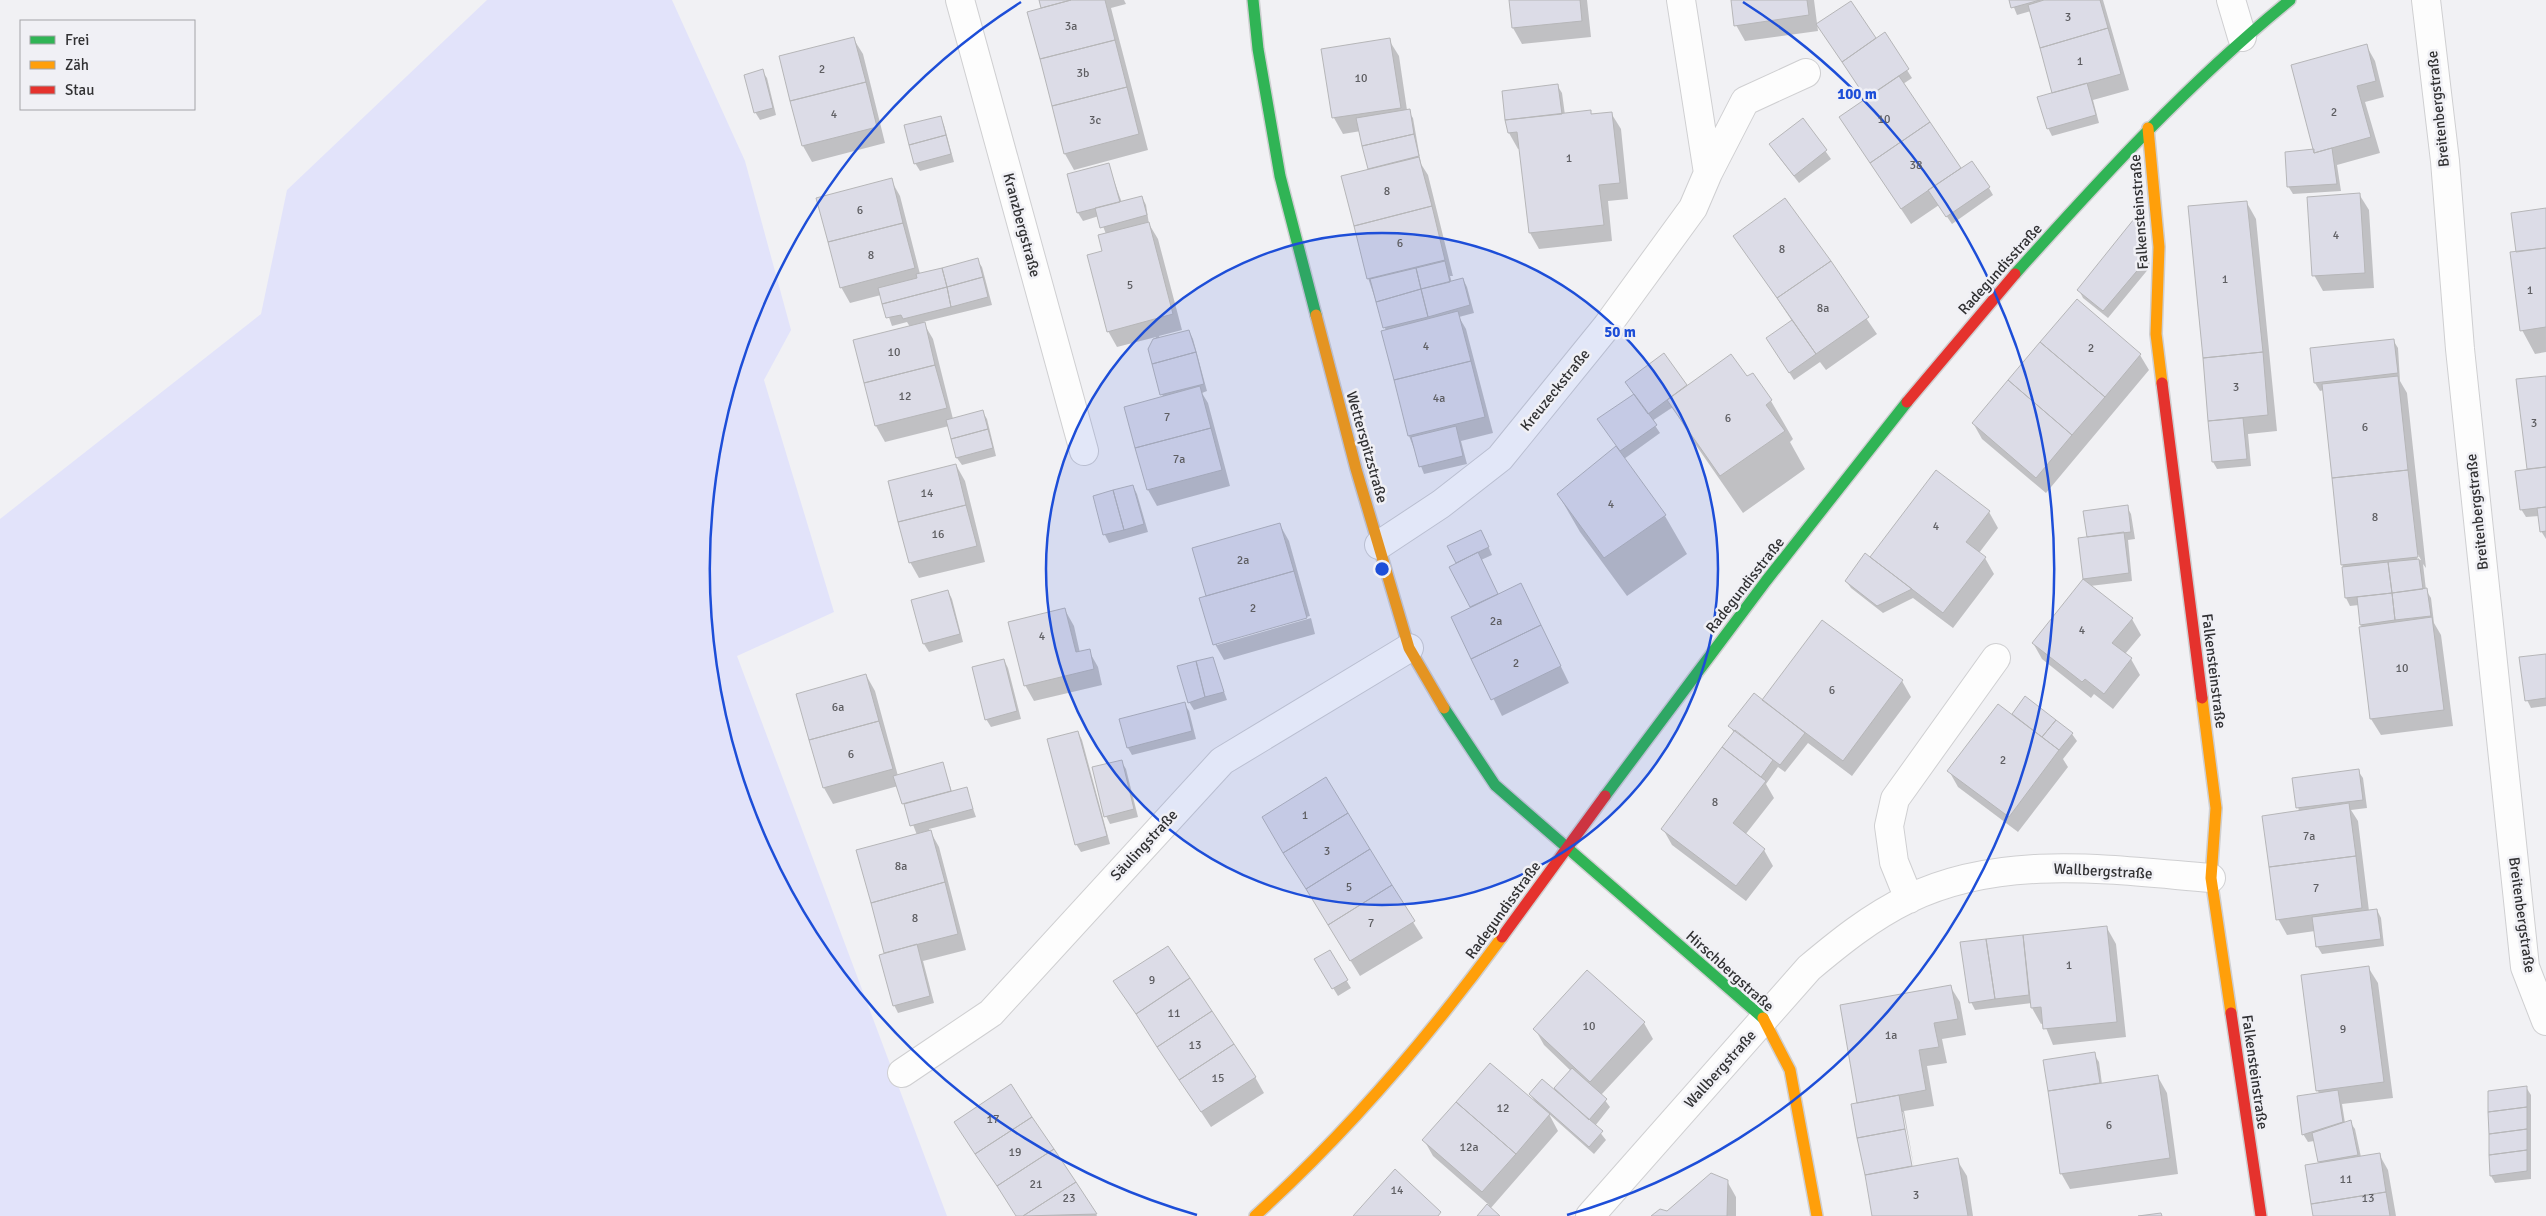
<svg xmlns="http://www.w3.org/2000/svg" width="2546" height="1216" font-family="Signika,sans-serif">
	<rect width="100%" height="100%" fill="#f1f1f4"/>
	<path fill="#e2e3fa" d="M487,0H672L745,161L791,330L764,380L834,612L737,656L947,1216H0V519L261,314L287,190Z"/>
	<path fill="#0003" fill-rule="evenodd" d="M1040,0H1124L1126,4L1111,8L1148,150L1074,170L1065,154Z
		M1510,0H1587L1591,37L1522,44L1513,28Z
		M1732,0H1814L1818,31L1745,41L1736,25Z
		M2011,0H2103L2129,90L2093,100L2099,123L2052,136L2048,128L2053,94L2031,11L2017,15Z
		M1850,3L1875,40L1884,34L1912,78L1903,84L1961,170L1989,188L1993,195L1952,224L1939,205L1911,224L1840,117L1867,99L1822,32Z
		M853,38L863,54L885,143L812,162L803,146Z
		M1389,40L1399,56L1407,110L1413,118L1421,164L1428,175L1453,276H1450L1452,283L1463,279L1467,287L1474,313L1459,317L1466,329L1493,433L1461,441L1467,464L1424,474L1409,436L1383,331H1386L1368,278L1371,170L1361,131L1343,134L1334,118L1323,50Z
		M2366,45L2375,61L2384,97L2365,102L2380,153L2337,165L2341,191L2293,194L2288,186L2315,150Z
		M762,71L767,78L776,115L760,120L755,112Z
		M1557,85L1562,93L1565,115L1590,112L1592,115L1611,113L1621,129L1628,199L1608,201L1612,241L1539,249L1530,233L1520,148L1518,149L1509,133Z
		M940,117L944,125L954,162L920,171L915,163Z
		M1803,120L1831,159L1799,183L1775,152Z
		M1108,164L1122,203L1142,197L1146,205L1149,224L1158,239L1182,330L1159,336L1160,339L1189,331L1193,339L1207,391L1202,393L1208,403L1230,486L1157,506L1148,490L1125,407L1163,397L1150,349L1156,337L1117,347L1108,331L1104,252L1106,234L1099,216L1083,221L1078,213L1068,175Z
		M891,180L900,196L920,274L977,260L982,267L992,305L923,322L933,339L953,419L982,411L987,419L996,456L962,465L957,458L949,426L885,442L876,426L854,341L910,327L907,322L892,326L881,295L850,303L841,287Z
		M2359,194L2369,210L2374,288L2323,291L2314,275Z
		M1785,200L1877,334L1826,370L1820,362L1794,380L1772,346L1792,321L1735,236Z
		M2247,203L2256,219L2277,431L2248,434L2251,466L2217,469L2213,462L2189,207Z
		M2546,209V352L2535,354L2522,330L2518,253Z
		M2142,212L2150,267L2108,318L2083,298L2079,290Z
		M2393,340L2398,348L2400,381L2407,393L2426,568L2423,564L2426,590L2431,598L2434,623L2441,635L2453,726L2381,735L2371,719L2359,605L2350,606L2346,598L2324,390L2320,391L2315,383ZM2416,551L2421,560H2418L2414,552Z
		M1664,355L1687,387L1746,378L1753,375L1771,401L1793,439L1790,442L1805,469L1743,513L1691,438L1673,407L1652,421L1660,433L1624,459L1665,516L1687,554L1627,596L1580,532L1558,494L1617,447L1635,395Z
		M2140,355L2149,370L2046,493L1982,439L1973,423Z
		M2546,377V539L2541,531L2539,516L2526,517L2521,509Z
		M956,465L965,481L985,562L919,578L910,562Z
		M1133,486L1137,494L1148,532L1109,543L1105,535L1094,497Z
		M2127,507L2131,514L2135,539L2128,540L2132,581L2090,586L2132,619L2141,635L2125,654L2131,659L2140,675L2113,709L2094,694L2091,698L2042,659L2033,643L2084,579L2079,539L2088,538Z
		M1989,512L1998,528L1979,553L1985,558L1994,574L1953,628L1913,598L1883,613L1851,588L1846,581Z
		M1280,525L1289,541L1310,616L1217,643V645L1311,618L1315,634L1224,660L1215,644L1208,597L1193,549Z
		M1485,539L1492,555L1481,560L1498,595L1521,585L1569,683L1502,716L1453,618L1472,608L1450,567L1457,563L1449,546Z
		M948,591L952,599L963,642L929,652L924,644L913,601Z
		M1065,610L1074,626L1080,653L1089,651L1098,667L1102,685L1034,701L1025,685Z
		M2546,655V706L2531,708L2527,700Z
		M1212,658L1227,700L1194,710L1189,702Z
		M1004,660L1008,668L1021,719L991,727L986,719Z
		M866,675L875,691L898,776L943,764L952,792L966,788L976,817L929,829L939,847L966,950L923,961L934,1003L898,1013L894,1005L885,952L917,835L898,786L833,804L824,788Z
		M1902,681L1911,697L1852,776L1808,743L1785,772L1778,767L1766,784L1774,798L1745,835L1764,850L1773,866L1746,901L1672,845L1663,829L1734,733L1730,726L1762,702Z
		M1184,703L1189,711L1196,739L1132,755L1128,748Z
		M2014,714L2072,734L2077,741L2063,759L2068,767L2018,832L1958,787L1949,771L2016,719Z
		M1078,732L1082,740L1110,844L1081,852L1076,844Z
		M1121,761L1126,769L1138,817L1110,824L1106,816Z
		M2358,771L2363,778L2367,808L2351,810L2358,821L2369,911L2377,910L2381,918L2384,946L2322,954L2317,946L2315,931L2287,935L2278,919L2299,812L2294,779Z
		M1272,833L1413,922L1423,938L1360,976Z
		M2107,928L2116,944L2126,1037L2053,1045L2044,1023L2041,1024L2032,1008V1003L1975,1010L1971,1002L1961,943Z
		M1329,952L1351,988L1338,996L1316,960Z
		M2368,967L2378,983L2393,1098L2342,1104L2345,1123L2350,1122L2355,1129L2361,1157L2379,1154L2388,1170L2396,1216H2314L2320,1164L2314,1141L2308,1142L2303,1134L2320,1094L2317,1090Z
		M1115,982L1255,1077L1264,1093L1211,1127Z
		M1950,986L1960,1002L1966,1035L1942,1039L1947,1063L1927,1066L1934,1106L1904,1111L1914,1167L1957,1160L1967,1176L1973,1216H1873L1859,1104ZM1901,1112H1903L1915,1172L1912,1173Z
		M1644,1023L1653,1039L1601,1095L1610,1107L1595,1126L1606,1140L1594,1154L1549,1114L1558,1131L1490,1209L1499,1216H1478L1489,1205L1433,1156L1424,1140L1536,1103L1530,1094L1554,1090L1571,1071L1544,1045L1535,1029Z
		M2094,1054L2099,1062L2102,1084L2158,1077L2167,1093L2178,1174L2070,1189L2061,1173L2049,1091Z
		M1010,1086L1097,1216H1017L965,1138Z
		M2526,1087L2531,1095V1179L2495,1183L2491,1176Z
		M1727,1181L1736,1197V1216H1652L1667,1212Z"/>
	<path fill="#dcdce7" stroke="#b6b6b8" d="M1039,0H1071L1041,8Z
		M1071,0H1105L1115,40L1040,59L1027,12Z
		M1509,0H1580L1582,21L1512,28Z
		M1731,0H1807L1809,15L1734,26Z
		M2009,0H2040L2011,8Z
		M2044,0H2100L2108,28L2040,48L2028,5Z
		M1851,1L1876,38L1842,62L1816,24Z
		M2108,28L2121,74L2052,93L2040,48Z
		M1885,32L1909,69L1866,98L1842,62Z
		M854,37L866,82L790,101L779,56Z
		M1390,38L1401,108L1332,118L1321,49Z
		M1115,40L1127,87L1052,106L1040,59Z
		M2367,44L2376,81L2357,86L2371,137L2314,153L2291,65Z
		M763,69L773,108L754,113L744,75Z
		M1899,76L1930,122L1870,163L1839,117Z
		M866,82L877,127L802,146L790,101Z
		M2087,83L2096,115L2047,129L2037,97Z
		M1558,84L1562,114L1505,120L1502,91Z
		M1127,87L1139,134L1064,154L1052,106Z
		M1410,109L1414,134L1362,146L1356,118Z
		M1591,110V114L1612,112L1620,183L1599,185L1604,225L1529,233L1517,132L1508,133L1505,120Z
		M941,116L946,135L909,145L904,125Z
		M1803,118L1827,150L1794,176L1769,144Z
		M1930,122L1961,168L1901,209L1870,163Z
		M1414,134L1419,156L1368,169L1362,146Z
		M946,135L951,154L914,164L909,145Z
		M2332,148L2337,184L2287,187L2285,152L2314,149V153Z
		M1419,157L1432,206L1354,226L1341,176Z
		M1972,161L1990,187L1946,217L1928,190Z
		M1109,163L1120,202L1077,213L1067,174Z
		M892,178L903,223L828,242L816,198Z
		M2360,193L2365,273L2312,276L2307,197Z
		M1142,196L1147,215L1100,228L1095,208Z
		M1785,198L1831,261L1777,298L1733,236Z
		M2247,201L2263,352L2203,358L2188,206Z
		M1432,206L1445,260L1367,279L1354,226Z
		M2546,208V248L2516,252L2511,213Z
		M2142,209L2147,259L2103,311L2077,290Z
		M1149,222L1173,314L1107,332L1087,255L1102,251L1098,235Z
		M903,223L915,268L840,288L828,242Z
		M2546,248V327L2520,331L2510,252Z
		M978,258L983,277L947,287L942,268Z
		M1445,261L1450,282L1421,289L1416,268Z
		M1831,261L1869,317L1816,354L1777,298Z
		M942,268L947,287L882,304L878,288L917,278L916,274Z
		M1416,268L1421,289L1376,302L1370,279Z
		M983,277L988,297L951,307L947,287Z
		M1463,278L1470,305L1428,317L1421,289Z
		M947,287L951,307L903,319L901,315L886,318L882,304Z
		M1421,289L1428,317L1383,328L1376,302Z
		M2077,299L2141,354L2105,397L2040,342Z
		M1458,311L1471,361L1394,380L1381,331Z
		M1792,320L1816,354L1789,373L1766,338Z
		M925,322L935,365L864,383L853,340Z
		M1189,330L1196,352L1152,364L1148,349L1153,339Z
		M2394,339L2398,373L2314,383L2310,348Z
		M2040,342L2105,397L2072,435L2008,380Z
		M1196,352L1204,384L1160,395L1152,364Z
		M2263,352L2268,415L2208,421L2203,358Z
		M1664,353L1687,385L1648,414L1625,382Z
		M1731,354L1747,376L1753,373L1772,400L1766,405L1785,431L1720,476L1667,400Z
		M1471,361L1485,417L1408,436L1394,380Z
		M935,365L947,408L875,426L864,383Z
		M2398,376L2408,470L2332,478L2322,384Z
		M2546,376V467L2527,469L2516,379Z
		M2008,380L2072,435L2036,478L1972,423Z
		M1200,386L1211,428L1135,448L1124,407Z
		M1634,394L1657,425L1620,451L1597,419Z
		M983,410L988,429L951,439L946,420Z
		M2243,418L2247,459L2212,462L2208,421Z
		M1456,426L1463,456L1419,467L1411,437Z
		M1211,428L1222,470L1147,490L1135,448Z
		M988,429L993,448L956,458L951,439Z
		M1616,446L1666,515L1604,558L1557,494Z
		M956,464L966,505L898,522L888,481Z
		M2546,467V507L2520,510L2515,471Z
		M1936,470L1990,511L1966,542L1986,557L1943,613L1870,557Z
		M2408,470L2418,557L2341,565L2332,478Z
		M1133,485L1144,524L1124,530L1113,490Z
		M1113,490L1124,530L1103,535L1093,496Z
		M966,505L977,546L909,563L898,522Z
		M2128,505L2131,532L2087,537L2083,511Z
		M2546,507V531L2540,532L2537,508Z
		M1280,523L1294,571L1206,596L1192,548Z
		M1481,530L1489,547L1456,563L1447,546Z
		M2124,532L2129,573L2083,579L2078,538Z
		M1478,552L1498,594L1470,607L1449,567Z
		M1865,553L1870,557L1912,589L1877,606L1845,581Z
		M2419,559L2423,589L2392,593L2388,562Z
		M2388,562L2392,593L2345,598L2342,567Z
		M1294,571L1307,618L1213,645L1199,598Z
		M2083,579L2133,618L2112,643L2132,658L2104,694L2085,679L2082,682L2032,643Z
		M1521,583L1541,625L1471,659L1451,617Z
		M2427,588L2431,616L2395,620L2392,593Z
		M948,590L960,634L923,644L911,600Z
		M2392,593L2395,620L2360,625L2357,597Z
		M1065,608L1076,652L1090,649L1094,669L1024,686L1008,622Z
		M2432,617L2444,710L2370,719L2359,627Z
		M1822,620L1903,680L1843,761L1762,700Z
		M1541,625L1561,666L1491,700L1471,659Z
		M2546,654V698L2525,701L2519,657Z
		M1213,657L1224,692L1205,697L1196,661Z
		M1004,659L1017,711L985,720L972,667Z
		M1196,661L1205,697L1188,703L1177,666Z
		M866,674L879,721L809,740L796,694Z
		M1754,693L1805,733L1780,765L1728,726Z
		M2025,696L2056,720L2042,737L2012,714Z
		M1185,702L1192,731L1127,748L1119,719Z
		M1998,704L2059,750L2009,817L1947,771Z
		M2056,720L2073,733L2059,750L2042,737Z
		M879,721L893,769L823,788L809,740Z
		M1735,730L1773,760L1761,777L1722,747Z
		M1078,731L1107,836L1075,845L1047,739Z
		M1722,747L1766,781L1733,823L1765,849L1736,886L1661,829Z
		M1122,760L1134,809L1104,817L1092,767Z
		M943,762L951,791L902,804L893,776Z
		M2359,769L2363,800L2296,808L2292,778Z
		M1326,777L1348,813L1283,853L1262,817Z
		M967,787L973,809L910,826L904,804Z
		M2349,803L2356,856L2269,867L2262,816Z
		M1348,813L1370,849L1306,889L1283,853Z
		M931,830L945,882L871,903L856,850Z
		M1370,849L1392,885L1328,925L1306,889Z
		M2356,856L2362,908L2276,920L2269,867Z
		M945,882L958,934L884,953L871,903Z
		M1392,885L1415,921L1350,961L1328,925Z
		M2377,909L2381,939L2316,947L2312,917Z
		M2107,926L2117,1022L2043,1029L2041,1007L2031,1008L2023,935Z
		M2023,935L2029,995L1995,999L1986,939Z
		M1986,939L1995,999L1969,1003L1960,942Z
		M917,944L930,996L893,1006L879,955Z
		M1168,946L1190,978L1136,1014L1113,981Z
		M1330,950L1348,980L1332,989L1314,959Z
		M2369,966L2384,1082L2316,1091L2301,975Z
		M1587,970L1645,1022L1590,1082L1533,1029Z
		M1190,978L1212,1011L1157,1047L1136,1014Z
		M1951,985L1958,1019L1934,1023L1939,1047L1919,1050L1926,1090L1857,1103L1840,1005Z
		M1212,1011L1234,1044L1179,1080L1157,1047Z
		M1234,1044L1256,1077L1201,1112L1179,1080Z
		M2095,1052L2100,1083L2048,1091L2043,1060Z
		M1490,1063L1550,1114L1516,1154L1456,1102Z
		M1572,1068L1607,1099L1589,1120L1554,1088Z
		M2158,1075L2170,1158L2060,1174L2048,1091Z
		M1542,1079L1603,1131L1589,1147L1529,1094Z
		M1011,1084L1032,1117L975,1154L954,1122Z
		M2527,1086V1107L2488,1112V1091Z
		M2338,1090L2343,1122L2302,1135L2297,1096Z
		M1899,1095L1905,1129L1857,1138L1851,1104Z
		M1456,1102L1516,1154L1482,1192L1422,1140Z
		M2527,1107V1129L2489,1134L2488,1112Z
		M1032,1117L1054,1149L997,1186L975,1154Z
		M2351,1120L2358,1155L2318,1162L2312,1133Z
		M1905,1129L1912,1166L1865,1175L1857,1138Z
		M2527,1129V1150L2489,1155V1134Z
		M1054,1149L1076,1182L1023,1216H1016L997,1186Z
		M2527,1150V1171L2490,1176L2489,1155Z
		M2380,1153L2386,1192L2311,1204L2305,1165Z
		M1958,1158L1968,1216H1872L1865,1175Z
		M1395,1169L1441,1212L1438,1216H1353Z
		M1711,1173L1728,1180L1727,1216H1651L1660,1209L1667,1211Z
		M1076,1182L1097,1214L1023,1216Z
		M2386,1192L2390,1216H2313L2311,1204Z
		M1487,1204L1500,1216H1477Z
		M2161,1213L2162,1216H2138Z"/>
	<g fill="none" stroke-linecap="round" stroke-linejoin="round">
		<g stroke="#cfcfd1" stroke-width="30">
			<path id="street" d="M960,0L1084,451
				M1681,0L1708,173
				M2231,0L2242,37
				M2426,0L2445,161L2460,349L2525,967L2546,1021
				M1379,545L1441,504L1500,458L1607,326L1693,208L1708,173L1745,101L1806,73
				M1909,899L1894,862L1889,826L1895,799L1996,658
				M902,1073L991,1013L1222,761L1409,648
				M1590,1216L1809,968C1840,942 1871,917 1908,899C2002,853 2112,870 2211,878"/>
		</g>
		<g stroke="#cfcfd1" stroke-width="14">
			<path id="fast" d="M1253,0L1258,49L1280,176L1316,315
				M2015,274C2102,177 2189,82 2290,0
				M1444,708L1495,785L1763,1018
				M1605,796L1766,581L1907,402"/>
		</g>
		<g stroke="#cfcfd1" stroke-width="14">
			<path id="slow" d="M2148,128L2159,247L2156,334L2162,383
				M1316,315L1356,469L1409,648L1444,708
				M2202,698L2216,808L2211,878L2231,1013
				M1763,1018L1790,1070L1817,1216
				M1255,1216C1348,1132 1428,1038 1502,937"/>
		</g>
		<g stroke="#cfcfd1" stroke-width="14">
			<path id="jam" d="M2162,383L2202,698
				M1907,402L2015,274
				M1502,937L1605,796
				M2231,1013L2261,1216"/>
		</g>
		<use href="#street" stroke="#fdfdfd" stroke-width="28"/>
		<use href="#fast" stroke="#30b455" stroke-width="11"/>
		<use href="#slow" stroke="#ff9f0a" stroke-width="11"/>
		<use href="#jam" stroke="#e5322d" stroke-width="11"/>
	</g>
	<circle cx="1382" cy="569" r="336" fill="#1d4ed8" fill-opacity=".12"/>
	<g fill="none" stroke="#1d4ed8" stroke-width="2.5">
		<circle cx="1382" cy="569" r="336"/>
		<path d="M1197 1215A672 672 0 0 1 1021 2M1743 2A672 672 0 0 1 1567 1215"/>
	</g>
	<g text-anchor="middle" stroke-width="5" stroke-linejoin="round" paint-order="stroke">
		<g font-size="12" fill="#5e5e62">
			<text x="2068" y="21">3</text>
			<text x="1071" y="30">3a</text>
			<text x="2080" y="65">1</text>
			<text x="822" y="73">2</text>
			<text x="1083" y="77">3b</text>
			<text x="1361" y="82">10</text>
			<text x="2334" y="116">2</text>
			<text x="834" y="118">4</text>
			<text x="1884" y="123">10</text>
			<text x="1095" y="124">3c</text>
			<text x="1569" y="162">1</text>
			<text x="1916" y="169">38</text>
			<text x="1387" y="195">8</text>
			<text x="860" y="214">6</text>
			<text x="2336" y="239">4</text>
			<text x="1400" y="247">6</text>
			<text x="1782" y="253">8</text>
			<text x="871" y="259">8</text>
			<text x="2225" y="283">1</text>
			<text x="1130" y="289">5</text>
			<text x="2530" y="294">1</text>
			<text x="1823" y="312">8a</text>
			<text x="1426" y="350">4</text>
			<text x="2091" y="352">2</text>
			<text x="894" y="356">10</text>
			<text x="2236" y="391">3</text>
			<text x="905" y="400">12</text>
			<text x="1439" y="402">4a</text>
			<text x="1167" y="421">7</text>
			<text x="1728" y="422">6</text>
			<text x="2534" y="427">3</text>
			<text x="2365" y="431">6</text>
			<text x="1179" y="463">7a</text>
			<text x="927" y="497">14</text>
			<text x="1611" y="508">4</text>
			<text x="2375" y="521">8</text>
			<text x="1936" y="530">4</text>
			<text x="938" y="538">16</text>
			<text x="1243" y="564">2a</text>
			<text x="1253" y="612">2</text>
			<text x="1496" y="625">2a</text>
			<text x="2082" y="634">4</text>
			<text x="1042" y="640">4</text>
			<text x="1516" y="667">2</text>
			<text x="2402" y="672">10</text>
			<text x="1832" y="694">6</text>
			<text x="838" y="711">6a</text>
			<text x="851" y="758">6</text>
			<text x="2003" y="764">2</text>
			<text x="1715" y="806">8</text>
			<text x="1305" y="819">1</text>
			<text x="2309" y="840">7a</text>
			<text x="1327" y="855">3</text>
			<text x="901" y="870">8a</text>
			<text x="1349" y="891">5</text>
			<text x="2316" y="892">7</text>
			<text x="915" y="922">8</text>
			<text x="1371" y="927">7</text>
			<text x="2069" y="969">1</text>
			<text x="1152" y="984">9</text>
			<text x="1174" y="1017">11</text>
			<text x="1589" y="1030">10</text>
			<text x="2343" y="1033">9</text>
			<text x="1891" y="1039">1a</text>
			<text x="1195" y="1049">13</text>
			<text x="1218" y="1082">15</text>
			<text x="1503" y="1112">12</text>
			<text x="993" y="1123">17</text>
			<text x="2109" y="1129">6</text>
			<text x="1469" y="1151">12a</text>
			<text x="1015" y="1156">19</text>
			<text x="2346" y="1183">11</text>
			<text x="1036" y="1188">21</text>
			<text x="1397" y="1194">14</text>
			<text x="1916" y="1199">3</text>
			<text x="1069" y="1202">23</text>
			<text x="2368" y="1202">13</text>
		</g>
		<g font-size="15" fill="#313133" stroke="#f0f0f5">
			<text transform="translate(2438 109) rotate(-96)" y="5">Breitenbergstraße</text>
			<text transform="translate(2139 212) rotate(-94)" y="5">Falkensteinstraße</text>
			<text transform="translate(1022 225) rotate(75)" y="5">Kranzbergstraße</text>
			<text transform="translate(2000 269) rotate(-48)" y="5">Radegundisstraße</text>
			<text transform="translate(1555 390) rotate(-51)" y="5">Kreuzeckstraße</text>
			<text transform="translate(1367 447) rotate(74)" y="5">Wetterspitzstraße</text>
			<text transform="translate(2477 512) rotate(-96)" y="5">Breitenbergstraße</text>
			<text transform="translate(1745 585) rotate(-52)" y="5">Radegundisstraße</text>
			<text transform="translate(2214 671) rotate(83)" y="5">Falkensteinstraße</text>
			<text transform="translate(1144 845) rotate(-47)" y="5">Säulingstraße</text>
			<text transform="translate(2103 871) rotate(3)" y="5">Wallbergstraße</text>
			<text transform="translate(1503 910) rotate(-54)" y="5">Radegundisstraße</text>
			<text transform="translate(2522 915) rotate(82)" y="5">Breitenbergstraße</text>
			<text transform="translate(1730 971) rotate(42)" y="5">Hirschbergstraße</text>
			<text transform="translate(1720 1069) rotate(-48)" y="5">Wallbergstraße</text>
			<text transform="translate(2255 1072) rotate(82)" y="5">Falkensteinstraße</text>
		</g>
	</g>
	<circle cx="1382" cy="569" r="8" fill="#1d4ed8" stroke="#f0f0f5" stroke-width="2.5"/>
	<g font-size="15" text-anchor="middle" font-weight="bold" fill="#1d4ed8" stroke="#f0f0f5" stroke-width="5" stroke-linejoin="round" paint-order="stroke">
		<text x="1857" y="99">100 m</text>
		<text x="1620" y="337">50 m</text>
	</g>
	<rect x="20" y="20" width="175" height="90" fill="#f0f0f5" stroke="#a4a4a7"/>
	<rect x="30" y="36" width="25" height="8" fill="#30b455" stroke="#a4a4a7"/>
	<text x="65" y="45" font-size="15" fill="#313133">Frei</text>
	<rect x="30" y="61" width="25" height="8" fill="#ff9f0a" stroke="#a4a4a7"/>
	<text x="65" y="70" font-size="15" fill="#313133">Zäh</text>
	<rect x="30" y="86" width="25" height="8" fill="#e5322d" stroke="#a4a4a7"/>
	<text x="65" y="95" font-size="15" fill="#313133">Stau</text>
</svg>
